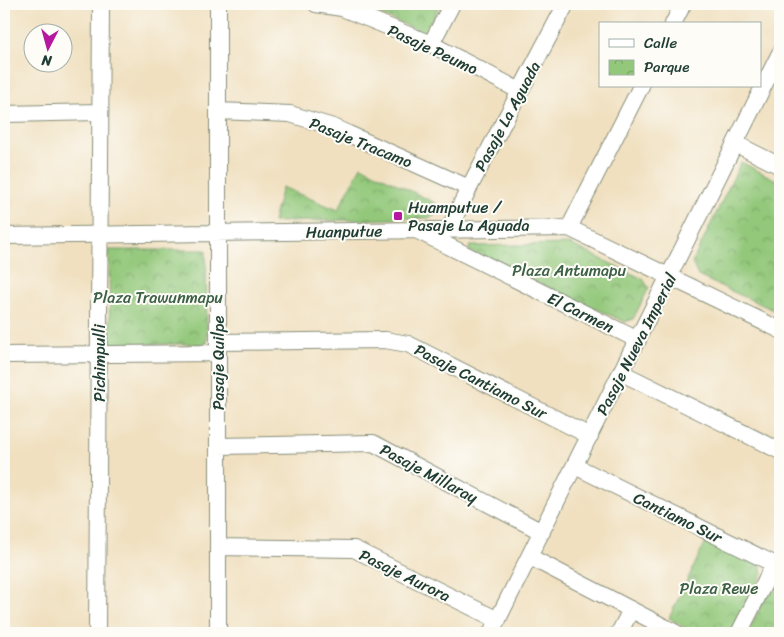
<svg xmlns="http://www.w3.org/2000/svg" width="784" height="637" font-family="Sriracha,sans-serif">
	<defs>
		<pattern id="park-crowns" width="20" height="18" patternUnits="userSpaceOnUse" patternTransform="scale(1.25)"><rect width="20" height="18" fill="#93c87a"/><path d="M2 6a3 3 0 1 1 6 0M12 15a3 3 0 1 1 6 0" fill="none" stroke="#77a465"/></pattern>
	</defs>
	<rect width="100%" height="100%" fill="#fdfcf7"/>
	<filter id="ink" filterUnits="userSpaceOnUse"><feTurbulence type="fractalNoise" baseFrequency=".02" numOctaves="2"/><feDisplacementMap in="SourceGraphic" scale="10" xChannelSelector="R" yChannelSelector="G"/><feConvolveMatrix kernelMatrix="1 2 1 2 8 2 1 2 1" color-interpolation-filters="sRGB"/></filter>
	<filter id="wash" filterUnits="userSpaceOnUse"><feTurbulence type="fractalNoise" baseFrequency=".0096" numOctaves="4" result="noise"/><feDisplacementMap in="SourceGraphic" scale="20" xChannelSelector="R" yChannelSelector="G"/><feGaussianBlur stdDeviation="1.12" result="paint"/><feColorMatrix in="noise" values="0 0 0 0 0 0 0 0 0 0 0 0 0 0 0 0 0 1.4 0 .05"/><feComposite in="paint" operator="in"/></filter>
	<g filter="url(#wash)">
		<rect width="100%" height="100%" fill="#f0e0c0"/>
		<path fill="url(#park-crowns)" stroke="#598257" d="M353,4H440L426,33Z
			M741,162L780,182V313L698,276L692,263Z
			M361,166L447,209L428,218L273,222L282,187L338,210Z
			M570,244L643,279L649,288L633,319L625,322L469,251L470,246Z
			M109,250H206L207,344H110Z
			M708,537L761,565L763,573L732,633H694L669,618Z
			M776,574L780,576V633H748Z"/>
	</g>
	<g filter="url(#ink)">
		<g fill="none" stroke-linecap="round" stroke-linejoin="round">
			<g stroke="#888e7a" stroke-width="18">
				<path id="minor" d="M218,4V633
					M316,4L342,8L431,44L520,91
					M673,24L683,4
					M431,44L452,4
					M218,111L290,114L333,127L469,188
					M4,114L100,112
					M736,144L780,166
					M569,228L641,86
					M449,229L469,188L566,4
					M418,231L638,340
					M4,236L569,228L780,330
					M218,342L385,340L408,344L590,436
					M4,355L218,353
					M622,373L780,451
					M218,446L373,443L542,532
					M575,466L780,567
					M218,547L354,549L498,620
					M530,557L676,633
					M97,633L101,4
					M491,633L780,53
					M619,633L631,610
					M739,633L774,564"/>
			</g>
			<use href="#minor" stroke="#fff" stroke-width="16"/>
		</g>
	</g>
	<rect fill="#b5179e" stroke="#fdfcf7" stroke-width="2" x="393" y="211" width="10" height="10" rx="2.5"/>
	<g text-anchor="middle" stroke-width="4" stroke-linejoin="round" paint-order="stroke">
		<g font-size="16" fill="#1f3d34" stroke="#fdfcf7">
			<text transform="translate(433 49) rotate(25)" y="6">Pasaje Peumo</text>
			<text transform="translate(507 116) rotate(-62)" y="6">Pasaje La Aguada</text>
			<text transform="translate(361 142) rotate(22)" y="6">Pasaje Tracamo</text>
			<text transform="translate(344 231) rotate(-1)" y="6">Huanputue</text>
			<text transform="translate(581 312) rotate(26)" y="6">El Carmen</text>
			<text transform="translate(636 344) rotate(-63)" y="6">Pasaje Nueva Imperial</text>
			<text transform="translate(99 363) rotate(-90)" y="6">Pichimpulli</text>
			<text transform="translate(218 363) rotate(-90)" y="6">Pasaje Quilpe</text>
			<text transform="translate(481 381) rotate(27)" y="6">Pasaje Cantiamo Sur</text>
			<text transform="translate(429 473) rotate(28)" y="6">Pasaje Millaray</text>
			<text transform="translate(678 517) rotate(26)" y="6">Cantiamo Sur</text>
			<text transform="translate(405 575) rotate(26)" y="6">Pasaje Aurora</text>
		</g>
		<g font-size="16" fill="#1f3d34" stroke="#fdfcf7" text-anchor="start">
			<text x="408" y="213">Huamputue /<tspan x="408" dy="18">Pasaje La Aguada</tspan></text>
		</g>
		<g font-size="16" fill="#3c6046" stroke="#fdfcf7">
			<text x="569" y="276">Plaza Antumapu</text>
			<text x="158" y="303">Plaza Trawunmapu</text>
			<text x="719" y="594">Plaza Rewe</text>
		</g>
	</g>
	<rect width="784" height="637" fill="none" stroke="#fdfcf7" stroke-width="20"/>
	<rect x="599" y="22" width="162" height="65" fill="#fdfcf7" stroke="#a4b0a9"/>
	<rect x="609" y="39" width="25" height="8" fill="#ffffff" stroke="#a4b0a9"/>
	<text x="644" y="48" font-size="15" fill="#1f3d34">Calle</text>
	<rect x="609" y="60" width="25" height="15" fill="url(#park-crowns)" stroke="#a4b0a9"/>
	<text x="644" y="72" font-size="15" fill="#1f3d34">Parque</text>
	<g transform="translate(48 48) rotate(186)"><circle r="24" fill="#fdfcf7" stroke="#a4b0a9"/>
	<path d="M0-4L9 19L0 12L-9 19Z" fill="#b5179e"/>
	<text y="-8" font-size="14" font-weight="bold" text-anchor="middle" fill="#1f3d34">N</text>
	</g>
</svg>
